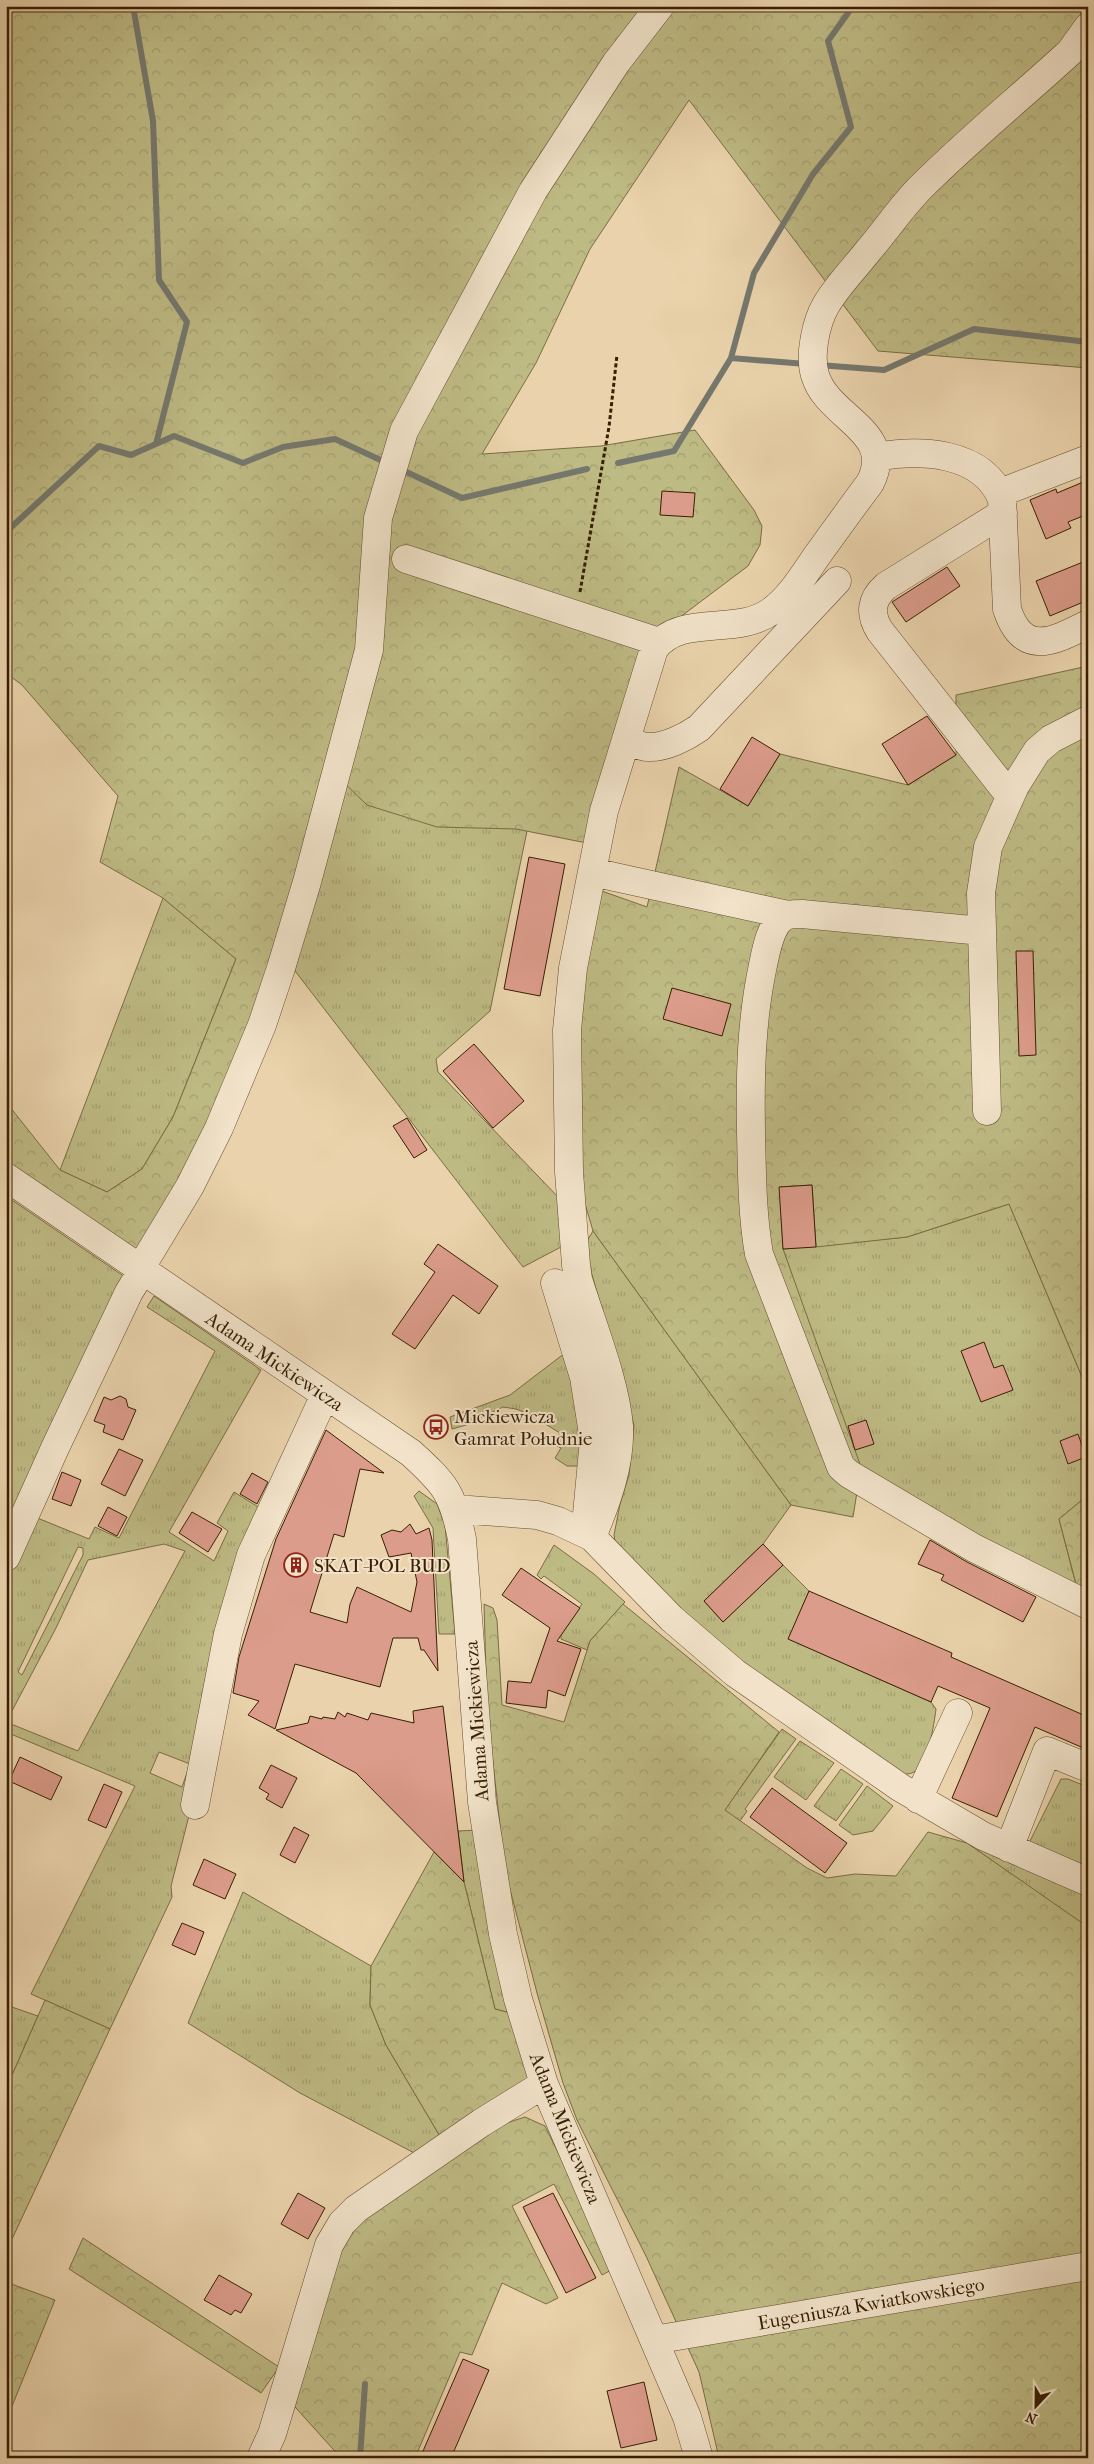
<svg xmlns="http://www.w3.org/2000/svg" width="1094" height="2464" font-family="'IM FELL French Canon',serif">
	<defs>
		<pattern id="grass-tufts" width="24" height="20" patternUnits="userSpaceOnUse" patternTransform="scale(1.25)"><rect width="24" height="20" fill="#beba84"/><path d="M3 7l-1-3M5 7V3M7 7l1-3M15 17l-1-3M17 17v-4M19 17l1-3" fill="none" stroke="#a49f70"/></pattern>
		<pattern id="forest-crowns" width="20" height="18" patternUnits="userSpaceOnUse" patternTransform="scale(1.25)"><rect width="20" height="18" fill="#beba84"/><path d="M2 6a3 3 0 1 1 6 0M12 15a3 3 0 1 1 6 0" fill="none" stroke="#a49f70"/></pattern>
	</defs>
	<rect width="100%" height="100%" fill="#ead3ac"/>
	<filter id="stains"><feTurbulence type="fractalNoise" baseFrequency=".004" numOctaves="4"/><feColorMatrix values="0 0 0 0 .2 0 0 0 0 .09 0 0 0 0 .02 0 0 0 .5 -.17"/></filter>
	<radialGradient id="worn" r=".72"><stop offset=".6" stop-color="#630" stop-opacity="0"/><stop offset="1" stop-color="#630" stop-opacity=".3"/></radialGradient>
	<path fill="url(#grass-tufts)" stroke="#7b6c42" fill-rule="evenodd" d="M346,784L527,831L490,1011L436,1059L438,1072L561,1200V1247L523,1267L292,967Z
		M163,898L236,959L173,1117L142,1169L107,1192L60,1170Z
		M6,1196L128,1279L12,1519L6,1517Z
		M1009,1204L1088,1391V1495L1059,1519L1078,1592L859,1475L783,1249L907,1237Z
		M593,1231L791,1505L763,1544L704,1601L723,1622L783,1565L809,1591L789,1639L931,1702L936,1709C934,1725 928,1764 914,1772C911,1774 905,1774 902,1775L752,1678L616,1547L614,1535L620,1504L629,1475L634,1425L584,1246Z
		M154,1296L261,1370L169,1532L214,1561L228,1531L217,1523L234,1492L260,1508L268,1539L192,1804L171,1886L172,1897L110,2029L31,1994L135,1786L6,1732V1722L78,1751L185,1551L164,1544L88,1560L56,1628L6,1722V1570L30,1515L89,1539L95,1527L119,1538L215,1351L147,1307ZM78,1547L83,1548V1555L22,1675L18,1672ZM159,1752L190,1764L182,1787L150,1773Z
		M565,1353L578,1391L586,1466H567L555,1458L561,1448L553,1444L560,1433L529,1414L516,1409L503,1407L466,1425L452,1429L450,1417L510,1395Z
		M419,1491L437,1504L445,1525L455,1634H439L433,1528L414,1496Z
		M554,1545L594,1574L625,1602L590,1641L587,1650L561,1639V1635L582,1604L544,1576L541,1579L537,1575Z
		M782,1729L796,1739L745,1809L747,1811L740,1821L724,1811Z
		M800,1741L834,1763L806,1800L774,1777Z
		M841,1769L863,1784L836,1821L814,1806Z
		M1061,1779H1068L1088,1787V1872L1027,1847Z
		M867,1786L893,1806L873,1831L853,1835L839,1825Z
		M478,1830L514,2014L495,2009L464,1882L458,1831Z
		M967,1843L1088,1887V1927H1087Z
		M243,1892L371,1966L370,2005L386,2045L441,2138L420,2156L300,2093L188,2023Z
		M6,2005L38,2016L6,2089Z"/>
	<path fill="url(#forest-crowns)" stroke="#7b6c42" d="M10,6H1088V368L878,351L689,100L590,249L536,363L482,454L601,446L695,430L754,510L762,526L760,545L748,566L655,636L597,845L516,829L437,827L367,805L336,775L266,994L190,1173L141,1254L6,1162V1102L60,1170L107,1192L142,1169L173,1117L236,959L163,898L100,862L118,796L22,685L6,673V14H8Z
		M1088,666V1391L1009,1204L907,1237L816,1247L812,1185L780,1187L783,1249L861,1467L853,1517L791,1505L593,1231L577,1176L582,973L596,889L647,907L679,767L748,806L780,754L908,785L956,755V695Z
		M1088,1495V1606L1081,1603L1059,1519Z
		M484,1604L493,1608L497,1620L502,1705L564,1722L590,1641L623,1604L779,1732L725,1810L807,1868L827,1878L855,1874L896,1876L928,1832L967,1843L1088,1927V2458H719L699,2372L646,2256L577,2120L563,2083L537,1993L505,1870L487,1709Z
		M434,1852L464,1882L495,2009L514,2014L536,2081L441,2138L386,2045L370,2005L371,1966Z
		M45,2000L110,2029L6,2252V2089Z
		M525,2117L545,2126L615,2268L602,2275L554,2184L512,2206L558,2298L546,2304L502,2283L472,2355L460,2352L415,2458H341L287,2398L332,2257L357,2219L497,2126Z
		M83,2238L279,2367L261,2393L69,2269Z
		M6,2282L55,2300L6,2421Z"/>
	<g fill="none" stroke-linecap="round" stroke-linejoin="round">
		<path stroke="#75786e" stroke-width="6" d="M133,6L153,121L159,280L187,322L156,444
			M731,358L806,364
			M819,365L884,370L974,329L1088,342
			M618,463L674,451L731,358L754,273L813,174L851,127L828,41L853,6
			M400,469L462,498L587,469
			M6,532L99,446L131,455L174,436L243,463L283,447L335,439L387,463
			M360,2458L365,2384"/>
	</g>
	<path fill="#dc9c8b" stroke="#381f01" d="M1088,480V514L1068,522L1071,528L1046,539L1030,500L1056,489L1057,493Z
		M662,491L695,493L693,517L660,515Z
		M1088,560V600L1050,616L1036,581Z
		M947,567L960,586L906,622L892,602Z
		M927,716L956,755L908,785L882,744Z
		M752,737L780,754L748,806L720,789Z
		M529,857L565,864L540,996L504,989Z
		M1016,951H1033L1036,1055L1019,1056Z
		M672,988L731,1004L722,1036L663,1019Z
		M474,1044L524,1101L493,1128L443,1071Z
		M407,1118L427,1150L414,1158L393,1126Z
		M812,1185L816,1247L783,1249L779,1187Z
		M438,1244L498,1286L479,1314L453,1295L415,1349L392,1334L435,1272L424,1264Z
		M984,1342L994,1368L1003,1365L1013,1390L981,1402L961,1351Z
		M120,1396L126,1399L128,1407L136,1410L123,1440L103,1432L105,1425L94,1421L104,1397L111,1400Z
		M866,1420L874,1444L855,1450L848,1426Z
		M326,1430L384,1473L360,1469L344,1537L334,1534L310,1612L347,1623L350,1604L357,1587L411,1612L417,1582L411,1553L389,1557L381,1535L392,1530L401,1532L410,1524L416,1534L429,1528L432,1540L438,1671L424,1650H421L418,1638H393L380,1687L295,1664L275,1729L248,1715L259,1701L233,1693L239,1657L276,1539Z
		M1078,1434L1086,1457L1068,1464L1060,1441Z
		M119,1449L143,1460L125,1496L101,1484Z
		M62,1472L81,1480L71,1506L52,1499Z
		M252,1473L268,1482L257,1504L240,1494Z
		M108,1507L127,1517L117,1536L98,1526Z
		M192,1512L222,1529L208,1552L179,1533Z
		M930,1540L967,1562L1036,1597L1023,1622L941,1580L944,1575L918,1564Z
		M763,1544L783,1565L723,1622L704,1601Z
		M521,1568L580,1608L557,1641L581,1649L565,1696L548,1690L546,1708L506,1703L508,1681L531,1683L550,1628L502,1595Z
		M809,1591L952,1653L951,1657L1088,1717V1750L1035,1727L997,1817L952,1798L990,1708L938,1686L931,1702L788,1639Z
		M443,1706L458,1831L464,1882L356,1773L276,1730L308,1723L310,1716L322,1719L323,1717L335,1719L338,1712L345,1717L347,1713L368,1720L371,1713L414,1723L413,1711Z
		M20,1757L62,1777L51,1800L9,1781Z
		M271,1765L297,1778L282,1808L266,1799L269,1794L259,1788Z
		M104,1784L122,1792L106,1828L88,1820Z
		M772,1788L847,1843L825,1873L750,1817Z
		M294,1827L309,1835L295,1863L280,1855Z
		M204,1859L236,1874L225,1899L193,1885Z
		M182,1923L204,1932L195,1955L172,1945Z
		M298,2193L325,2208L308,2239L281,2224Z
		M553,2193L596,2278L566,2293L523,2207Z
		M219,2275L252,2294L241,2313L235,2310L231,2315L204,2300Z
		M463,2359L489,2370L451,2458H420Z
		M644,2382L657,2440L621,2448L607,2391Z"/>
	<g fill="none" stroke-linecap="round" stroke-linejoin="round">
		<g stroke="#644c2c" stroke-width="29">
			<path id="minor" d="M876,457C921,449 982,451 1002,499L1007,609C1023,658 1054,641 1088,624
				M1000,493L1088,459
				M1003,513L886,586C871,599 869,614 880,631L1010,796
				M406,559L659,642
				M626,739C633,742 640,747 648,747C665,748 686,737 699,728L837,581
				M592,872L788,915
				M982,931L802,914C793,914 784,914 778,922C769,933 766,951 763,965C751,1021 750,1076 751,1132C752,1174 752,1214 759,1254L841,1467L849,1474L974,1548L1088,1605
				M987,1111L981,893L988,847L1015,786L1037,751L1051,739L1088,720
				M6,1177L411,1453C445,1484 453,1493 462,1539L482,1802L503,1934L518,1999L544,2084L687,2417L699,2458
				M140,1269L190,1186L219,1128L262,1025L281,968L307,882L369,650L378,518L404,431L533,191L616,63L660,6
				M555,1283L584,1377L594,1440L587,1514L592,1537L672,1619L735,1673L901,1788L983,1836L1088,1882
				M456,1509L537,1515L558,1521L592,1537C606,1503 621,1464 619,1426C615,1380 592,1325 578,1279L576,1265L569,1172L567,1030L573,968L604,811L654,649C680,613 736,636 770,612C790,598 803,576 816,557C834,532 852,507 870,483C897,431 827,418 815,375C809,355 816,322 826,305C837,286 854,269 868,251C886,230 902,206 921,187C968,140 1021,97 1070,52L1088,27
				M6,1557L55,1448L129,1292L142,1271
				M918,1799L958,1713
				M195,1805L228,1634L251,1555L325,1395
				M1009,1848L1047,1751L1088,1768
				M654,2340L1088,2266
				M261,2458L272,2434L329,2245L342,2223L356,2209L481,2123L544,2084"/>
		</g>
		<path stroke="#381f01" stroke-width="3" stroke-dasharray="4 2.5" stroke-linecap="butt" d="M580,592L609,427L617,355"/>
		<use href="#minor" stroke="#f1e2c9" stroke-width="28"/>
	</g>
	<defs>
		<g id="bus-ring" transform="scale(1.25)"><circle r="9.5" fill="#f1e2c9" stroke="#8f2418" stroke-width="1.5"/><path d="M-5-6H5V4H4V6H2V4H-2V6H-4V4H-5ZM-3.5-4V0h7V-4ZM-3.5 1.2v1.5H-2V1.2ZM2 1.2v1.5H3.5V1.2Z" fill="#8f2418"/></g>
		<g id="building-ring" transform="scale(1.25)"><circle r="9.5" fill="#f1e2c9" stroke="#8f2418" stroke-width="1.5"/><path d="M-4-6H4V6H1V3H-1V6H-4ZM-2.5-4.3h1.7v1.8h-1.7ZM.8-4.3h1.7v1.8H.8ZM-2.5-1h1.7V.8h-1.7ZM.8-1h1.7V.8H.8Z" fill="#8f2418"/></g>
	</defs>
	<g fill-rule="evenodd">
		<use href="#bus-ring" x="436" y="1427"/>
		<use href="#building-ring" x="296" y="1565"/>
	</g>
	<g text-anchor="middle" stroke-width="4" stroke-linejoin="round" paint-order="stroke">
		<g font-size="19" fill="#381f01" stroke="#f1e2c9">
			<text transform="translate(275 1361) rotate(34)" y="7">Adama Mickiewicza</text>
			<text transform="translate(476 1721) rotate(-94)" y="7">Adama Mickiewicza</text>
			<text transform="translate(566 2128) rotate(68)" y="7">Adama Mickiewicza</text>
			<text transform="translate(871 2303) rotate(-10)" y="7">Eugeniusza Kwiatkowskiego</text>
		</g>
		<g font-size="19" fill="#381f01" stroke="#f1e2c9" text-anchor="start">
			<text x="454" y="1423">Mickiewicza<tspan x="454" dy="22">Gamrat Południe</tspan></text>
			<text x="314" y="1572">SKAT-POL BUD</text>
		</g>
	</g>
	<rect width="1094" height="2464" fill="none" stroke="#ead3ac" stroke-width="25"/>
	<rect x="8" y="8" width="1079" height="2449" fill="none" stroke="#381f01" stroke-width="2.5"/>
	<rect x="12" y="12" width="1069" height="2439" fill="none" stroke="#381f01"/>
	<g transform="translate(1036 2406) rotate(202)" stroke="#f1e2c9" stroke-width="4" paint-order="stroke">
	<path d="M0-4L9 19L0 12L-9 19Z" fill="#381f01"/>
	<text y="-8" font-size="14" font-weight="bold" text-anchor="middle" fill="#381f01">N</text>
	</g>
	<rect width="100%" height="100%" filter="url(#stains)"/>
	<rect width="100%" height="100%" fill="url(#worn)"/>
</svg>
